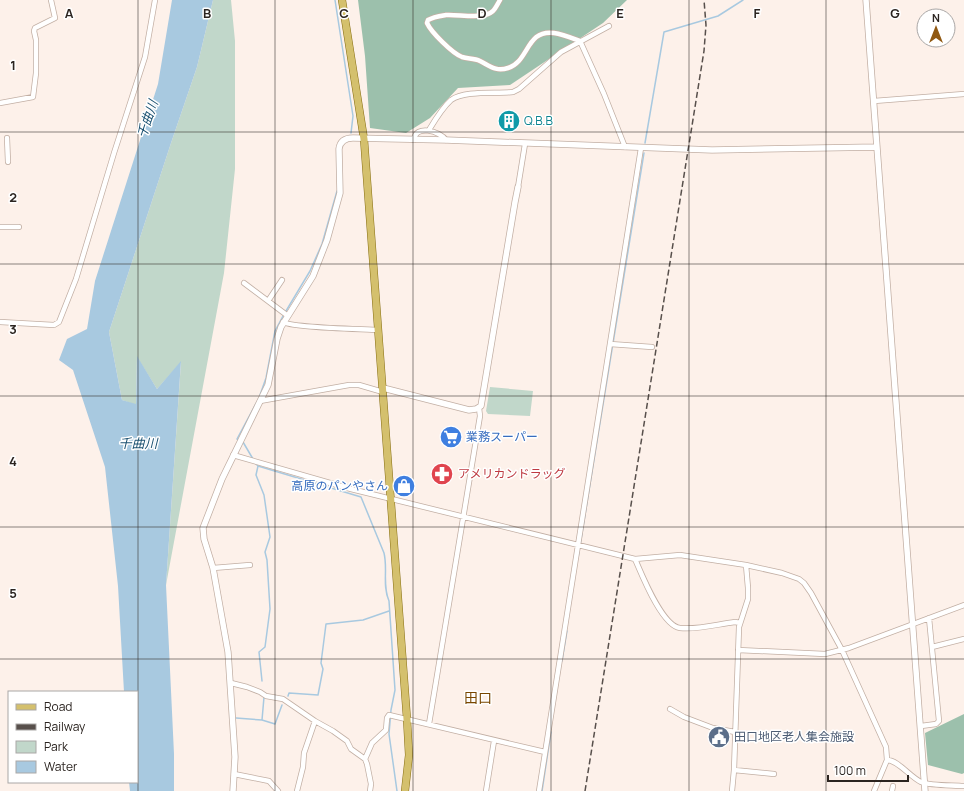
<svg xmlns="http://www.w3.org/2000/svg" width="964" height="791" font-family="Manrope,'Noto Sans JP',sans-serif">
	<rect width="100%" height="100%" fill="#fdf1ea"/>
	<path fill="#c1d7ca" d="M213,0H231L235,41V169L224,273L166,585L181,362L157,389L137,357L136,405L122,400L109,332L171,143L197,67Z
		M490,387L533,391L530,416L488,414L486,411Z"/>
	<path fill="#9cc0ac" d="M358,0H627L603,23L510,85L458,88L430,118L406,133L370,128L365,56Z
		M964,714V773L962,774L928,765L925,733Z"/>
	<path fill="#a8c9e0" d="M172,0H213L197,67L171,143L109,332L122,400L136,404L137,356L157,389L181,361L166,585L174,754V791H130L129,782H137V692H124L118,586L105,467L73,370L59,360L67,339L87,329L95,281L158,84Z"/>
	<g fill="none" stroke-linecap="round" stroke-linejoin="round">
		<path stroke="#a8c9e0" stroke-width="1.5" d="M335,0L353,116L351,133
			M645,143L664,32L718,16L743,0
			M286,311L310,271L322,244L337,191
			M260,395L266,378L275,331L283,316
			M238,440L237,439L259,398
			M243,442L253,459
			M256,464L258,466L361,497L384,553C388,569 382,585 389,601L395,690L391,710L389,734L397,791
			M258,466L256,475L264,495L270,537L265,552L267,560L270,609L265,647L259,652L262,681
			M578,558L644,153
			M562,661L567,631
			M288,696L289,693L318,695L323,669L321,663L326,624L363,620L389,611
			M236,718L262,720L264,697
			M262,720L275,724L282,705
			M542,791L551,732"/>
		<g stroke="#c2afa4" stroke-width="6">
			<path id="minor" d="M500,0C498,3 496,8 493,11C483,20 459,14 446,15C440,16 433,17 428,20L427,23C431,32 452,53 462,57C468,59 474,58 480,61C490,66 496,72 508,68C529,62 526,29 554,33C562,34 572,38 580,41L604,94L625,147
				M874,101L964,94
				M0,103L33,97L36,73V40L34,31L35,28L55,18L51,0
				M429,130C435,120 442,108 451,100C465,90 496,94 513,92L519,89L561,52L609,26
				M7,138L8,162
				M414,140C415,124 440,131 446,140
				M518,187L525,144
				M0,227H19
				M244,283L288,316
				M268,301L282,280
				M0,322L54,325L59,322L76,279L114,153L145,57L155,0
				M283,322C292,328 363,329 378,330
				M610,344L652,347
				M260,401L349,385H359L383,392
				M233,455L351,489L635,559L680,555L746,565L782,573L799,579L804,583L811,593L842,650L886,747L887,760L874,791
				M635,559C642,575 662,626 680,628C698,630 718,624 735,622L740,623
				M213,568L250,565
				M932,647L964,639
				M738,650L825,654L849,648L964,605
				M231,683L247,687L260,692L266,696L283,699L315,721L333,731L347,741L351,749L365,759L367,764L371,784L370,791
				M670,709L684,717L713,728L735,732
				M429,724L480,416L479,408
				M921,726L936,724L939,721L929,618
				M365,759L372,743L386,730L387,718L389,715L545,752
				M887,760C898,760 910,777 921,782C932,786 952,785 964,786
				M734,770L774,774
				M234,774L269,781L278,791
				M297,791L303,767L304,753L315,721
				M486,791L494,741
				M539,791L641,148
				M732,791L734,770L739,627L748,599V588L746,565
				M892,791L893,786"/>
		</g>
		<g stroke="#c2afa4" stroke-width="7">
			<path id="tertiary" d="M866,0L925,791
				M383,388L469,410L476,409L481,406L515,202L518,187
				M233,791L235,757L228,652L213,568L204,539L203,528L222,479L268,385L277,339L281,327L313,276L327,240L340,193L339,149C340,141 345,138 353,138L446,140L712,150L877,147"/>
		</g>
		<g stroke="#876e12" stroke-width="8">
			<path id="primary" d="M342,0L364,139L407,719L409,755L405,791"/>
		</g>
		<use href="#minor" stroke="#fff" stroke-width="4.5"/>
		<use href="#tertiary" stroke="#fff" stroke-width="5.5"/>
		<use href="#primary" stroke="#d4c06d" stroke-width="7"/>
		<path stroke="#574f4b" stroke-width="1.5" stroke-dasharray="6 3" stroke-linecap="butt" d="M585,791L704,51L706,25L704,0"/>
	</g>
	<path fill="none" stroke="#2b2420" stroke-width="1" stroke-opacity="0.55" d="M138,0V791M275,0V791M413,0V791M551,0V791M689,0V791M826,0V791M0,132H964M0,264H964M0,396H964M0,527H964M0,659H964"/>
	<defs>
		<g id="building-disc" transform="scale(1.15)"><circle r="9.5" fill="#0f9aa8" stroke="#fff"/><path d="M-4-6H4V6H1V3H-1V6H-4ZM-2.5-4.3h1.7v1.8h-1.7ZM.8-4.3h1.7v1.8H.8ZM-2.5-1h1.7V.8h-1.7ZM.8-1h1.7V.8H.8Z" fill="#fff"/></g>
		<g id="supermarket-disc" transform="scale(1.15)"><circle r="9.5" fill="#3f7fe0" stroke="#fff"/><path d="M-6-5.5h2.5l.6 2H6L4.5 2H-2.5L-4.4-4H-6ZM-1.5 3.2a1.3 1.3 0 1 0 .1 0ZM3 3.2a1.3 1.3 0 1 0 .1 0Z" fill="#fff"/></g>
		<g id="pharmacy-disc" transform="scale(1.15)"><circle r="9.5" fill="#e0444e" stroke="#fff"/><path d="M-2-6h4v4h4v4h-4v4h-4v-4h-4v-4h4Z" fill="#fff"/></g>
		<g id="shop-disc" transform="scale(1.15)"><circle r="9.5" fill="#3f7fe0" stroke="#fff"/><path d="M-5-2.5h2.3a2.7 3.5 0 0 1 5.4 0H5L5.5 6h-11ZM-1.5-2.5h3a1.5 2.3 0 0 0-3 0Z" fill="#fff"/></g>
		<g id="civic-disc" transform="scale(1.15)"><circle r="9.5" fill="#5c6f8a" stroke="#fff"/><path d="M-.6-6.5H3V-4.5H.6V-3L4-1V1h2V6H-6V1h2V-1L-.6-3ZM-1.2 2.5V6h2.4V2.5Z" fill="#fff"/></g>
	</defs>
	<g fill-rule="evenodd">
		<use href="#building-disc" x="509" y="121"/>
		<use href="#supermarket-disc" x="451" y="437"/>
		<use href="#pharmacy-disc" x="442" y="474"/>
		<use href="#shop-disc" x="404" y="486"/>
		<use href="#civic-disc" x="719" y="737"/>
	</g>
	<g text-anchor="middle" stroke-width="3" stroke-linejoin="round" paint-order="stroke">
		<g font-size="12" fill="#0d838f" stroke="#fff" text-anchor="start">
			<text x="524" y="125">Q.B.B</text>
		</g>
		<g font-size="12" fill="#366cbe" stroke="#fff" text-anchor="start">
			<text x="466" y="441">業務スーパー</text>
			<text x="388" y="490" text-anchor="end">高原のパンやさん</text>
		</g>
		<g font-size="12" fill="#be3a42" stroke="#fff" text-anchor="start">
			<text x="458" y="478">アメリカンドラッグ</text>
		</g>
		<g font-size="12" fill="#4e5e75" stroke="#fff" text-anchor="start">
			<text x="734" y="741">田口地区老人集会施設</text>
		</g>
		<g font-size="13" font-style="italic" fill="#1c5272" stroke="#fff">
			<text transform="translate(147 119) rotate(-71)" y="5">千曲川</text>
			<text x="138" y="448">千曲川</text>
		</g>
		<g font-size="14" fill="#794700" stroke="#fff">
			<text x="478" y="703">田口</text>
		</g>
	</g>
	<g font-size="13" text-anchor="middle" font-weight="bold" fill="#2b2420" stroke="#fff" stroke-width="3" stroke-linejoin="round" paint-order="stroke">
		<text x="69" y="18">A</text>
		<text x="207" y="18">B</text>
		<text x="344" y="18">C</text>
		<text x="482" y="18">D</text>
		<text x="620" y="18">E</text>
		<text x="757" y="18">F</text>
		<text x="895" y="18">G</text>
		<text x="13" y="70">1</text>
		<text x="13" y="202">2</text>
		<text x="13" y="334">3</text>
		<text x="13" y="466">4</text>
		<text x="13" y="598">5</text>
	</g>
	<rect x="8" y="691" width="130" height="92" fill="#ffffff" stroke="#aaa7a6"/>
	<rect x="16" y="704" width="20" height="6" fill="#d4c06d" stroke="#aaa7a6"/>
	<text x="44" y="711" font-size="12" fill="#2b2420">Road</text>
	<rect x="16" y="724" width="20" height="6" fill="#574f4b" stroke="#aaa7a6"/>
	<text x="44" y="731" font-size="12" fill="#2b2420">Railway</text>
	<rect x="16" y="741" width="20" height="12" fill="#c1d7ca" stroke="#aaa7a6"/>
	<text x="44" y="751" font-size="12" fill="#2b2420">Park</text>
	<rect x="16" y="761" width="20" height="12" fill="#a8c9e0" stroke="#aaa7a6"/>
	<text x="44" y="771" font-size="12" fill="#2b2420">Water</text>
	<g transform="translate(936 28)"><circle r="19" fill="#ffffff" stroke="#aaa7a6"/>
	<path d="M0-3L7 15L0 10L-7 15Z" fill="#905811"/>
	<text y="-6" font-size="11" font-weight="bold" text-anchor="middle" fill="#2b2420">N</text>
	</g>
	<path d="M828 775v6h80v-6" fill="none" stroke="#2b2420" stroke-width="2"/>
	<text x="834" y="775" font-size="12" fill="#2b2420" stroke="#ffffff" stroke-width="3" paint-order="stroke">100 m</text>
</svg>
